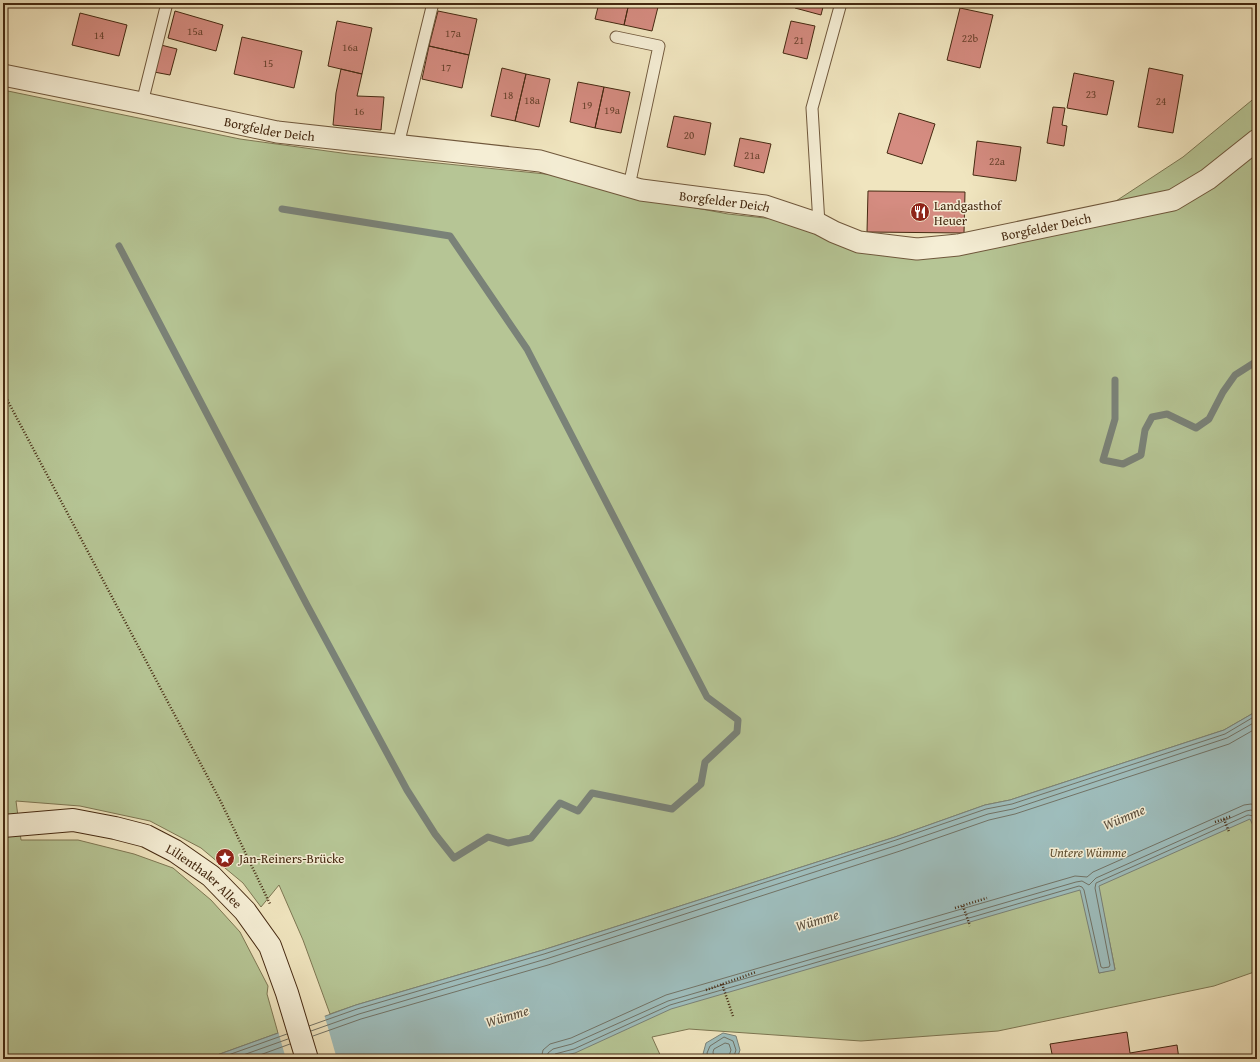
<svg xmlns="http://www.w3.org/2000/svg" width="1260" height="1062" font-family="'Gentium Book Plus',serif">
	<rect width="100%" height="100%" fill="#f0e5bf"/>
	<filter id="stains"><feTurbulence type="fractalNoise" baseFrequency=".005" numOctaves="4"/><feColorMatrix values="0 0 0 0 .2 0 0 0 0 .09 0 0 0 0 .02 0 0 0 .5 -.17"/></filter>
	<radialGradient id="worn" r=".72"><stop offset=".6" stop-color="#630" stop-opacity="0"/><stop offset="1" stop-color="#630" stop-opacity=".3"/></radialGradient>
	<path fill="#b6c595" stroke="#7e7753" fill-rule="evenodd" d="M3,90L240,139L349,154L565,176L659,201L728,214L783,220L842,246L1078,226L1183,157L1257,96V711L1224,730L1010,800L985,805L895,837L543,950L356,1005L330,1014L303,940L279,885L261,907L243,883L201,848L150,821L80,806L16,801L21,840H78L134,854L173,868L211,900L240,932L268,986L267,994L278,1033L206,1059H3Z
		M1255,757L1253,824L1257,834V971L1214,986L998,1031L861,1041L689,1029L652,1037L662,1059H340ZM1099,890L1115,969L1099,973Z"/>
	<path fill="#9ebdbc" stroke="#7a8278" d="M1257,711V834L1250,819L1099,886L1115,970L1099,973L1080,890L671,1009L575,1053L548,1059H206L356,1005L543,950L895,837L985,805L1010,800L1224,730Z
		M723,1033L736,1036L740,1050L737,1059H706L703,1054L706,1043Z"/>
	<path fill="#f0e5bf" d="M324,1014L337,1059H286L278,1031Z"/>
	<g fill="none" stroke-linecap="round" stroke-linejoin="round">
		<path stroke="#727366" stroke-width="1" d="M309,1026L357,1009L544,954L896,840L986,809L1012,804L1225,734L1257,715
			M311,1031L359,1014L546,959L898,845L988,814L1013,809L1227,738L1257,721
			M313,1036L361,1019L548,965L900,851L989,820L1015,814L1229,744L1257,728
			M217,1059L287,1034
			M232,1059L288,1039
			M249,1059L290,1044
			M541,1059L543,1050L550,1044L571,1038L666,995L1075,876L1087,877L1093,872L1244,805L1251,804L1257,806
			M547,1059L548,1053L553,1049L572,1044L668,1001L1076,882L1082,881L1089,885L1096,878L1246,811L1251,810L1257,813
			M552,1059L553,1056L555,1054L574,1049L670,1005L1079,886L1082,887L1084,890L1101,967L1103,968L1109,967L1110,965L1095,888L1096,883L1248,815L1254,816L1257,823
			M709,1059L707,1053L710,1046L724,1037L733,1041L736,1050L733,1059
			M714,1059L713,1052L714,1049L725,1043L729,1044L731,1050L728,1059"/>
		<path stroke="#7a8278" stroke-width="7" d="M119,246L307,605L407,790L435,834L454,858L488,837L508,843L531,838L560,803L578,811L592,793L672,809L701,784L705,762L737,732L738,720L707,697L527,349L450,236L282,209
			M1115,380V419L1103,460L1123,464L1141,455L1145,430L1152,417L1167,414L1196,428L1209,419L1223,392L1235,375L1257,361"/>
	</g>
	<path fill="#d58c81" stroke="#452911" d="M599,3H629L624,25L595,19Z
		M629,3H659L652,31L624,25Z
		M796,3H824L821,15L795,8Z
		M960,8L993,15L980,68L947,60Z
		M175,11L223,25L216,51L168,38Z
		M438,11L477,19L469,55L429,46Z
		M80,13L127,25L119,56L72,45Z
		M337,21L372,28L362,74L328,66Z
		M791,21L815,26L807,59L783,53Z
		M242,37L302,51L294,88L234,74Z
		M161,45L177,49L170,75L154,72Z
		M429,46L469,55L462,88L422,79Z
		M502,68L526,74L515,121L491,116Z
		M1149,68L1183,75L1173,133L1138,127Z
		M341,69L362,74L357,96L384,97L381,130L333,125L336,93Z
		M1074,73L1114,81L1107,115L1067,108Z
		M526,74L550,79L539,127L515,121Z
		M578,82L604,87L595,128L570,122Z
		M604,87L630,92L621,133L595,128Z
		M1053,107L1065,108L1062,125L1067,126L1064,146L1047,143Z
		M899,113L935,124L922,164L887,153Z
		M674,116L711,123L705,155L667,147Z
		M740,138L771,144L764,173L734,166Z
		M977,141L1021,147L1016,181L973,175Z
		M868,191L965,192L964,233L867,232Z
		M1127,1032L1130,1053L1177,1045L1179,1059H1053L1050,1044Z"/>
	<g fill="none" stroke-linecap="round" stroke-linejoin="round">
		<g stroke="#70583c" stroke-width="13">
			<path id="lane" d="M616,37L659,46L629,186
				M142,103L167,3
				M398,145L433,3
				M819,224L812,108L841,3"/>
		</g>
		<g stroke="#70583c" stroke-width="23">
			<g id="street">
				<path id="s1" d="M3,75L142,103L277,132L540,161L641,190L765,206L819,224L834,232L859,242L917,249L958,245L1173,200L1208,179L1257,140"/>
			</g>
		</g>
		<g stroke="#452911" stroke-width="24">
			<g id="secondary">
				<path id="s2" d="M3,826L73,820L115,828L146,836L175,851L211,876L245,911L270,946L287,993L307,1059"/>
			</g>
		</g>
		<path stroke="#452911" stroke-width="2.5" stroke-dasharray="1 2" stroke-linecap="butt" d="M3,392L221,802L270,904
			M1224,819L1229,832
			M1215,822L1232,816
			M963,906L970,926
			M955,908L987,898
			M722,984L733,1016
			M706,990L756,972"/>
		<use href="#lane" stroke="#f5eed5" stroke-width="11"/>
		<use href="#street" stroke="#f5eed5" stroke-width="21"/>
		<use href="#secondary" stroke="#f5eed5" stroke-width="22"/>
	</g>
	<defs>
		<g id="restaurant-disc" transform="scale(1)"><circle r="9.5" fill="#8f2418" stroke="#f5eed5"/><path d="M-5-6h1v4h1v-4h1v4h1v-4h1v5L-1.5 .5V6h-2V.5L-5-1ZM5-6V6H3V1.5H1.5Q1.5-4 5-6Z" fill="#fff"/></g>
		<g id="sight-disc" transform="scale(1)"><circle r="9.5" fill="#8f2418" stroke="#f5eed5"/><path d="M0-6L1.8-2.2L6-1.7L2.9 1.2L3.7 5.4L0 3.3L-3.7 5.4L-2.9 1.2L-6-1.7L-1.8-2.2Z" fill="#fff"/></g>
	</defs>
	<g fill-rule="evenodd">
		<use href="#restaurant-disc" x="920" y="212"/>
		<use href="#sight-disc" x="225" y="858"/>
	</g>
	<g text-anchor="middle" stroke-width="3" stroke-linejoin="round" paint-order="stroke">
		<g font-size="11" fill="#69422d">
			<text x="195" y="35">15a</text>
			<text x="453" y="37">17a</text>
			<text x="99" y="39">14</text>
			<text x="970" y="42">22b</text>
			<text x="799" y="44">21</text>
			<text x="350" y="51">16a</text>
			<text x="268" y="67">15</text>
			<text x="446" y="71">17</text>
			<text x="1091" y="98">23</text>
			<text x="508" y="99">18</text>
			<text x="532" y="104">18a</text>
			<text x="1161" y="105">24</text>
			<text x="587" y="109">19</text>
			<text x="612" y="114">19a</text>
			<text x="359" y="115">16</text>
			<text x="689" y="139">20</text>
			<text x="752" y="159">21a</text>
			<text x="997" y="165">22a</text>
		</g>
		<g font-size="13" fill="#452911" stroke="#f5eed5">
			<text dy="5" stroke="none"><textPath href="#s1" startOffset="272">Borgfelder Deich</textPath></text>
			<text dy="5" stroke="none"><textPath href="#s1" startOffset="734">Borgfelder Deich</textPath></text>
			<text dy="5" stroke="none"><textPath href="#s1" startOffset="1065">Borgfelder Deich</textPath></text>
			<text dy="5" stroke="none"><textPath href="#s2" startOffset="216">Lilienthaler Allee</textPath></text>
		</g>
		<g font-size="13" fill="#452911" stroke="#f5eed5" text-anchor="start">
			<text x="934" y="210">Landgasthof<tspan x="934" dy="15">Heuer</tspan></text>
			<text x="239" y="863">Jan-Reiners-Brücke</text>
		</g>
		<g font-size="13" font-style="italic" fill="#615032" stroke="#f5eed5">
			<text x="1088" y="857">Untere Wümme</text>
		</g>
		<g font-size="14" font-style="italic" fill="#5b4e3c" stroke="#f5eed5">
			<text transform="translate(1124 817) rotate(-23)" y="5">Wümme</text>
			<text transform="translate(817 920) rotate(-17)" y="5">Wümme</text>
			<text transform="translate(507 1016) rotate(-17)" y="5">Wümme</text>
		</g>
	</g>
	<rect width="1260" height="1062" fill="none" stroke="#f0e5bf" stroke-width="16"/>
	<rect x="4" y="4" width="1252" height="1054" fill="none" stroke="#452911" stroke-width="2"/>
	<rect x="8" y="8" width="1244" height="1046" fill="none" stroke="#452911"/>
	<rect width="100%" height="100%" filter="url(#stains)"/>
	<rect width="100%" height="100%" fill="url(#worn)"/>
</svg>
